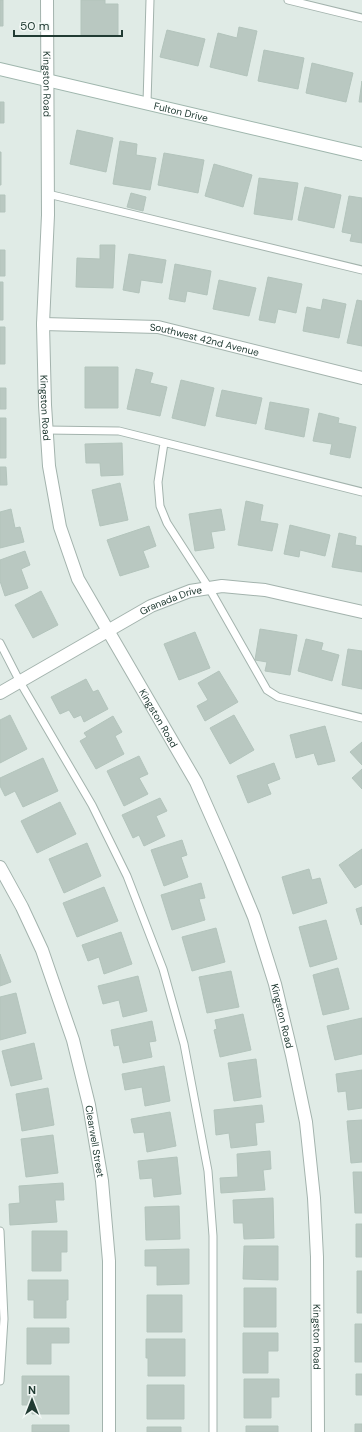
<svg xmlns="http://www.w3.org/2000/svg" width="362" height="1432" font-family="'DM Sans',sans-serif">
	<rect width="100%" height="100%" fill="#e0ebe6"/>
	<path fill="#b9c8c1" stroke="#b3c4bc" d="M0,0H3V26H0Z
		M81,0H105V4H118V35H81Z
		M239,27L257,31L247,76L210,67L218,33L237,38Z
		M167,30L205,39L198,66L160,57Z
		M264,50L304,58L298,89L258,81Z
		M312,63L353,73L346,102L306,93Z
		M362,81V102H359Z
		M0,102H4V123H0Z
		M77,130L113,138L106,172L70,164Z
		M120,141L137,144L136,155L156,158L150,190L113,184Z
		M0,152H1V185H0Z
		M164,153L204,160L198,193L158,185Z
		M214,164L252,175L243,207L205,196Z
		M259,178L298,183L292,220L254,214Z
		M305,187L341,195L334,228L298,220Z
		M131,193L146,197L143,211L127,207Z
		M0,195H5V212H0Z
		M349,196L362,198V243L350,241L352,234L342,232Z
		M100,245H115L113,288L76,287L77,258L100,259Z
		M0,250H5V276H0Z
		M129,254L166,260L162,283L141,280L139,293L123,290Z
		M175,264L211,271L207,295L187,291L185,302L169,299Z
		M268,277L302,284L296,313L278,309L275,323L259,320Z
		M219,280L256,288L249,316L213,309Z
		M0,282H3V320H0Z
		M323,299L346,304L339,338L303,331L307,307L321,310Z
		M357,300L362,301V346L347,343Z
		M0,327H5V364H0Z
		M85,367H118V408H85Z
		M136,369L153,373L150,383L167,387L160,416L127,409Z
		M181,380L214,388L205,426L172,418Z
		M0,388H6V409H0Z
		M222,390L262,398L256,424L216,416Z
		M270,402L309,409L304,437L265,429Z
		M319,413L339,418L338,423L356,427L350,458L330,454L332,444L313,441Z
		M0,418H6V458H0Z
		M122,443L123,475L101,476L100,463H86L85,444Z
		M0,467H6L7,485H0Z
		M120,483L128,520L100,526L92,490Z
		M246,501L263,505L260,521L278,524L272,551L238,545Z
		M11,509L15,528L20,527L24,542L0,548V512Z
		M221,509L225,530L211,532L214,548L195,551L189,514Z
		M290,525L330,535L325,556L300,550L299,557L284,554Z
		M149,526L156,546L143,551L149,567L120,576L107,540Z
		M339,533L356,537L355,545L362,546V572L332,567Z
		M25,551L30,565L21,569L28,588L5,596L0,581V560Z
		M41,591L58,625L33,638L15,605Z
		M260,629L297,635L290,675L265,671L267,662L255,660Z
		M195,632L210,668L179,680L164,644Z
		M306,639L323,643L321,650L339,655L332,681L298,671Z
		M348,649L362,651V689L342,685Z
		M219,671L238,702L205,721L197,706L208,700L198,683Z
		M86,679L93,692L98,690L108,709L84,722L81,715L74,718L69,710L60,714L51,697Z
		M10,715L27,749L0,763V720Z
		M234,715L254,750L230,764L210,728Z
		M113,716L122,732L115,736L124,754L96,769L80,741L87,737L84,733Z
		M325,726L335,761L318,765L314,753L296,758L290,735Z
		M362,742V765L350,752Z
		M139,756L148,774L139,778L148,794L124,806L107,771Z
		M43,758L58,791L23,807L15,791L5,796L0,786V778Z
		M274,763L280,779L267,784L271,794L248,803L237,776Z
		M362,769V789L352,778Z
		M160,798L167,811L156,816L165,836L144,846L139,835L133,838L122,815Z
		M60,802L76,834L37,853L21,821Z
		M182,840L187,855L181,857L188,877L164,886L151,850Z
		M87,843L101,876L64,893L49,859Z
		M362,849V884L355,888L339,865Z
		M309,869L312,880L320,878L327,903L293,914L282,877Z
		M201,883L205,898L199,899L205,920L172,930L161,895Z
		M104,887L118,921L77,937L63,903Z
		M362,907V924L361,925L356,909Z
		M326,920L337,959L310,967L299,927Z
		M216,928L225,962L192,971L182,937Z
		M121,932L132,964L104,974L99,957L88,961L82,945Z
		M0,954L11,982L0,986Z
		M338,968L349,1009L323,1015L313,975Z
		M231,971L239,1007L207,1013L199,977Z
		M138,976L147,1011L123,1017L119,1000L103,1004L98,986Z
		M16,993L26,1033L0,1040V997Z
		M243,1014L251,1050L220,1057L214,1030L217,1029L215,1020Z
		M362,1018V1054L335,1060L327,1026Z
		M152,1021L156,1041L149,1042L152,1057L123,1063L119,1045L114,1046L111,1030Z
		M34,1043L42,1079L11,1086L2,1051Z
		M256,1059L261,1097L234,1101L228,1063Z
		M164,1066L170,1101L145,1106L142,1087L125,1090L122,1074Z
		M362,1070V1108L348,1110L346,1091L338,1092L336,1074Z
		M48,1088L54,1125L22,1131L16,1094Z
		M262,1105L264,1122L255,1123L257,1145L231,1148L229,1133L216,1135L214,1110Z
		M170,1112L176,1146L147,1152L144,1132L134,1133L131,1119Z
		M362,1120V1162L351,1163L347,1121Z
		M53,1135L58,1173L26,1177L21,1139Z
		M270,1151L271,1169L263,1170L265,1190L221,1193L220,1178L238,1177L237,1154Z
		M177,1157L181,1194L154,1197L152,1178L140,1179L138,1161Z
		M353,1172H362V1213H355Z
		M63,1183L64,1200H55L57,1222L10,1225L9,1204L20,1203L19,1186Z
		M273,1198L274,1238L244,1239L243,1223H234L233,1200Z
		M179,1206L180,1239L146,1240L145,1207Z
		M356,1224H362V1257H356Z
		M32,1231H67V1252H61V1271H32Z
		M244,1246H278V1280L243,1279Z
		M189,1249V1284L157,1285V1266H145V1250Z
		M357,1271H362V1313H357Z
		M28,1280H68V1300H66V1318H34V1300H28Z
		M244,1288H276V1327H244Z
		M147,1295H182V1332H147Z
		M355,1324H362V1362H355Z
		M27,1328H69V1343H51V1364H27Z
		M243,1333H278V1351H268V1373H243Z
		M146,1339H185V1376H148V1358H146Z
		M356,1374H362V1395H356Z
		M22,1376H69V1414H32V1405H22Z
		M244,1379H279V1397H271V1418H244Z
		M147,1385H184V1419H147Z
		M355,1424H362V1432H355Z
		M32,1425H69V1432H32Z
		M246,1426H278V1432H246Z
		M147,1427H181V1432H147Z"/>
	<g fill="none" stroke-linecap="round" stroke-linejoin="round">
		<g stroke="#a3b3ad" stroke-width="9">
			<path id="service" d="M288,0L362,18
				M147,103L150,0
				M48,194L362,270
				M46,430L119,431L362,492
				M164,443L158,482L160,506L167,523L209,588L267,690L278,697L362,718
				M0,643L20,682L92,805L127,876L163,969L184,1044L208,1171L213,1236V1432
				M0,1231L4,1319L0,1381"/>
		</g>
		<g stroke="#a3b3ad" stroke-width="14">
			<g id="minor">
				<path id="s1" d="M43,324L158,327L362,378"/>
				<path id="s2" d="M0,867L22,907L42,950L73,1040L89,1105L102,1181L109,1261V1432"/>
			</g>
		</g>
		<g stroke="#a3b3ad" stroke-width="14">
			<g id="tertiary">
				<path id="s3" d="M47,0L48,215L43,324L45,405L49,466L60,527L78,579L196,782L230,859L254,917L275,984L292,1055L306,1122L314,1198L317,1257L318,1432"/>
				<path id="s4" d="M0,693L151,606L190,591L222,586L265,590L362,612"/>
			</g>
		</g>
		<g stroke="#9fb6ad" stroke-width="14">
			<g id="secondary">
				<path id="s5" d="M0,69L362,154"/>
			</g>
		</g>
		<use href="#service" stroke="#fff" stroke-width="7"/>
		<use href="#minor" stroke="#fff" stroke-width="12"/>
		<use href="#tertiary" stroke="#fff" stroke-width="12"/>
		<use href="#secondary" stroke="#fff" stroke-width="12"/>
	</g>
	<g text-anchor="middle" stroke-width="3.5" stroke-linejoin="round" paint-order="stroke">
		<g font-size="10" fill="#213b33" stroke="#f1f7f4">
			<text dy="4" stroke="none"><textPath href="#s3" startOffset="84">Kingston Road</textPath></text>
			<text dy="4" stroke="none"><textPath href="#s5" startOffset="186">Fulton Drive</textPath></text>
			<text dy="4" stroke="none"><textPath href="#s1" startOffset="163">Southwest 42nd Avenue</textPath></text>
			<text dy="4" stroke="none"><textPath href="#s3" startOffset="408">Kingston Road</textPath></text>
			<text dy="4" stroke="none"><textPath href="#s4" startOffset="195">Granada Drive</textPath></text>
			<text dy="4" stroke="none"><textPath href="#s3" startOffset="744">Kingston Road</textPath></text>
			<text dy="4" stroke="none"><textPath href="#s3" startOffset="1068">Kingston Road</textPath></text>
			<text dy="4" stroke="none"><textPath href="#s2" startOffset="292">Clearwell Street</textPath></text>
			<text dy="4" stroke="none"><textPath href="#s3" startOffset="1392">Kingston Road</textPath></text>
		</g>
	</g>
	<g transform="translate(32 1400)" stroke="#f1f7f4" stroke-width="3" paint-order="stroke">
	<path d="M0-3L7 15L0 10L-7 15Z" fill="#213b33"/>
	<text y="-6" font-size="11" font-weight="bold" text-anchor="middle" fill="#213b33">N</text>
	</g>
	<path d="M14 30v6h108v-6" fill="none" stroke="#213b33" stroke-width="2"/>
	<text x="20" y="30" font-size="12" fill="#213b33" stroke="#f1f7f4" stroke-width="3" paint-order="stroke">50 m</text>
</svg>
